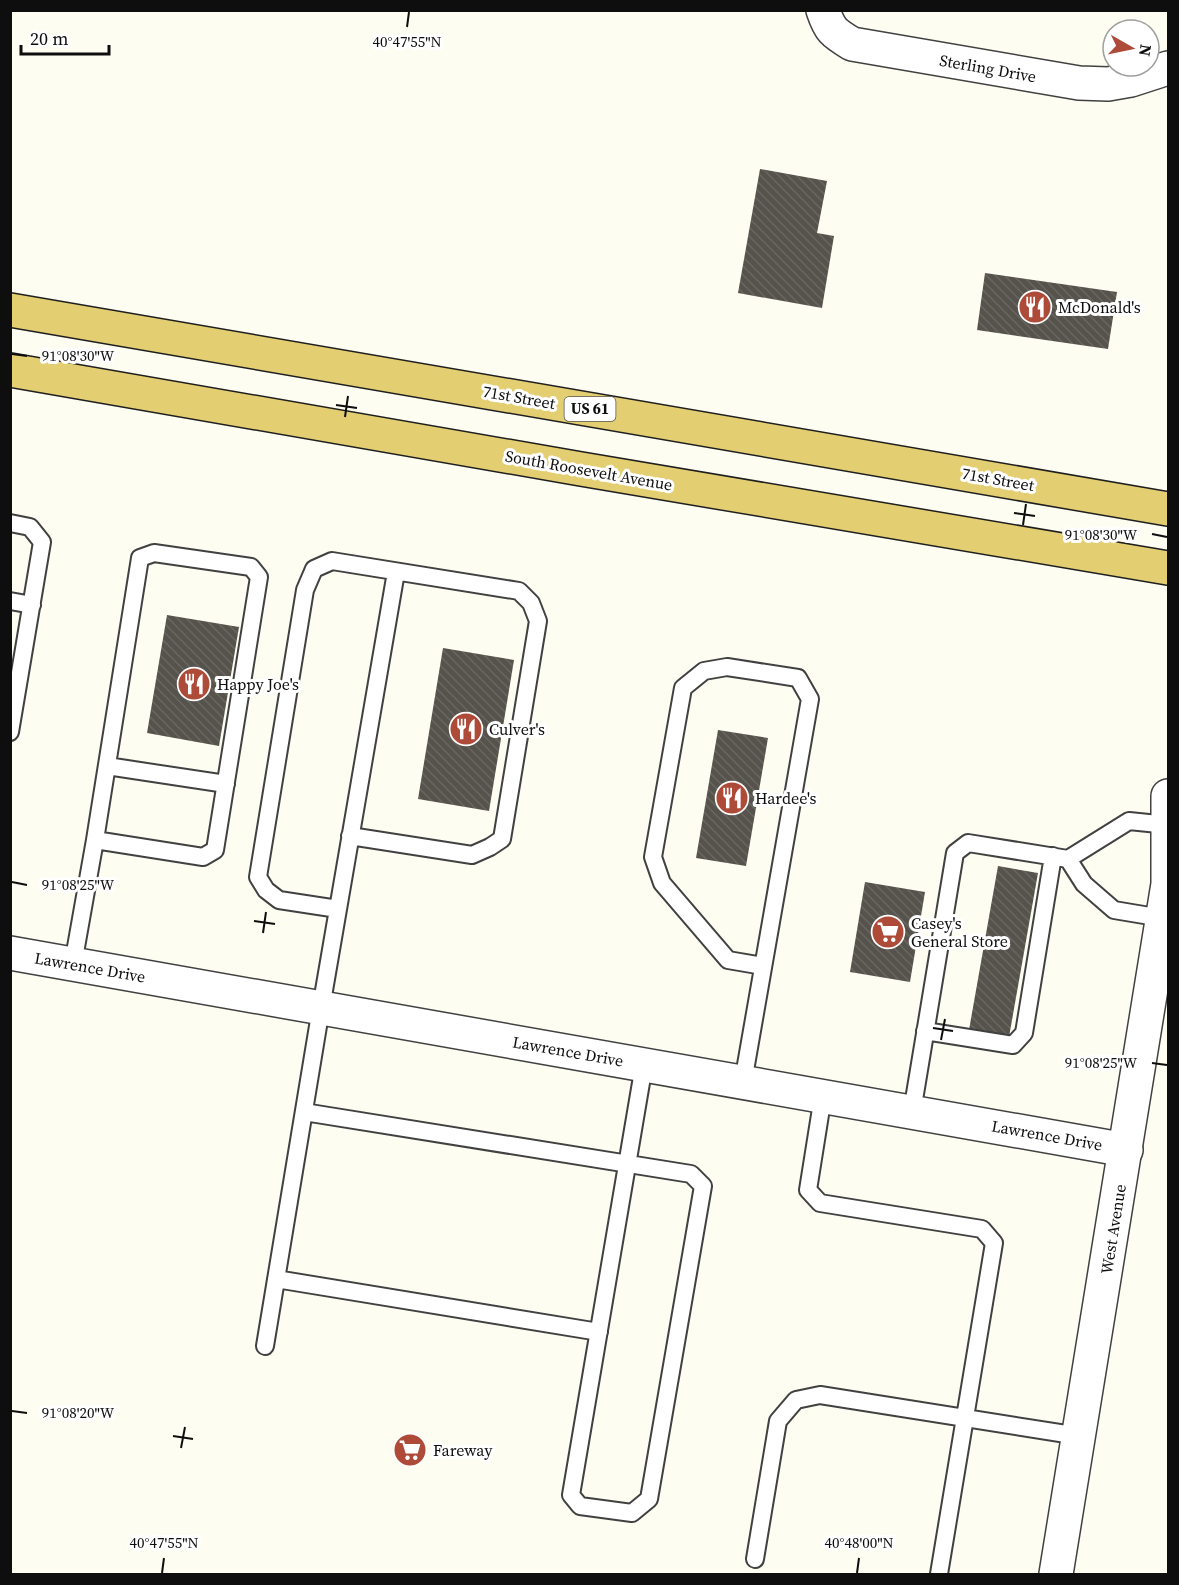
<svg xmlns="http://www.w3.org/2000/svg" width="1179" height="1585" font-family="'Source Serif 4',serif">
	<defs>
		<pattern id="building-back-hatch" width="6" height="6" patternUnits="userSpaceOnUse" patternTransform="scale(1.5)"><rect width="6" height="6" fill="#56524c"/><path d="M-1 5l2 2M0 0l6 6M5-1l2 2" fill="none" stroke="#696661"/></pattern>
	</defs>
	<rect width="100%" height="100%" fill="#fdfdf2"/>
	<path fill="url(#building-back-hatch)" d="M760,169L827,181L817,233L834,236L822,308L738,293Z
		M985,273L1117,292L1108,349L977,330Z
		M167,615L239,627L219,746L147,733Z
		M443,648L514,660L489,811L418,799Z
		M718,730L768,738L746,866L696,858Z
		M998,866L1038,873L1009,1037L969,1030Z
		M865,882L925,892L910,982L850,972Z"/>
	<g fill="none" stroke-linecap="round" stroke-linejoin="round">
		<g stroke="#414141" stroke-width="20">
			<path id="service" d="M10,523L30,527L42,542L10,732
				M10,601L32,605
				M107,766L226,784
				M1068,859L1084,884L1114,910L1162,918
				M338,909L279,900L266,890L258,877L305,590L314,569L332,561L519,591L531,603L538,621L502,839L490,847L472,855L350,836
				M73,964L95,840L140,558L154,553L251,567L259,577L215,850L203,857L95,840
				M925,1031L1013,1045L1024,1033L1053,856
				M743,1082L810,699L798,678L727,667L704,671L683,688L653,857L662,883L728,960L763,966
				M823,1096L808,1190L820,1203L982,1229L994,1243L939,1574
				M304,1112L691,1174L703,1186L649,1499L632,1513L580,1506L571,1495L644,1065
				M912,1112L955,853L968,843L1068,859L1129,821L1168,825
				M276,1279L599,1332
				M265,1346L321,1008L396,572
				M755,1559L778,1421L796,1400L820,1395L1079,1436"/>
		</g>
		<g stroke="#414141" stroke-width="36">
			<path id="minor" d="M823,10C830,31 834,33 852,44L1079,83L1108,84L1131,80L1168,68
				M10,953L1126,1150"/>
		</g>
		<g stroke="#414141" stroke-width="36">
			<path id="tertiary" d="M1168,884V796
				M1056,1574L1168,884"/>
		</g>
		<g stroke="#1f1f1f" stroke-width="36">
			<path id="trunk" d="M10,310L1168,509
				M10,370L581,469L1168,568"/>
		</g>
		<use href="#service" stroke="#fff" stroke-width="16"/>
		<use href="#minor" stroke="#fff" stroke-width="33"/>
		<use href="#tertiary" stroke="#fff" stroke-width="33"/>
		<use href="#trunk" stroke="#e4ce72" stroke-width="33"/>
	</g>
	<path fill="none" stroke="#0e0e0e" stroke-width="2" d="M407,27L409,12M12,354L27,356M336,405L357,408M345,417L348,396M1014,513L1035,516M1023,525L1026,504M1152,534L1167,537M12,882L27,885M254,921L275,924M263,933L266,912M933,1028L953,1031M941,1040L945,1019M1152,1063L1167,1065M12,1411L27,1413M173,1436L193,1439M181,1448L185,1427M162,1573L164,1558M857,1573L859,1558"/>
	<defs>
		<g id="restaurant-disc" transform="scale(1.725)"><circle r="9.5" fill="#ad4a38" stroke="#fff"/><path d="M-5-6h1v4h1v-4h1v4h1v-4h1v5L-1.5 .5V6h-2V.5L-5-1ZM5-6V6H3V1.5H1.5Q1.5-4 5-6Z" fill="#fff"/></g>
		<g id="supermarket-disc" transform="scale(1.725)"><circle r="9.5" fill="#ad4a38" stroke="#fff"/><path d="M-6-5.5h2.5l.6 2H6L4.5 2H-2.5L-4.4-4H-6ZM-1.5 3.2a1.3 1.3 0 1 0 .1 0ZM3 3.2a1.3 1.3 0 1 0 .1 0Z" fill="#fff"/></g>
	</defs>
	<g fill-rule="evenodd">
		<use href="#restaurant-disc" x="1035" y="307"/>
		<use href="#restaurant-disc" x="194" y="684"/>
		<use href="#restaurant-disc" x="466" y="729"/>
		<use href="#restaurant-disc" x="732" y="798"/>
		<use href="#supermarket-disc" x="888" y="932"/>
		<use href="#supermarket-disc" x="410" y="1450"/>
	</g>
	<g text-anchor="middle" stroke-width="6" stroke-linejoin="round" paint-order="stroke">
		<rect fill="#fff" stroke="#565656" stroke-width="1.5" x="564.5" y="397" width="51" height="24" rx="4.5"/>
		<g font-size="15" font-weight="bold" fill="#0e0e0e">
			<text x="590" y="414">US 61</text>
		</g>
		<g font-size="16" fill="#0e0e0e" stroke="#fff">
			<text transform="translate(988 68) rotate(10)" y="6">Sterling Drive</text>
			<text transform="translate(519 397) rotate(10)" y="6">71st Street</text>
			<text transform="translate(589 470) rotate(10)" y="6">South Roosevelt Avenue</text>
			<text transform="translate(998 479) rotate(10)" y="6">71st Street</text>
			<text transform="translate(90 967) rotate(10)" y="6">Lawrence Drive</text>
			<text transform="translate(568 1051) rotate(10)" y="6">Lawrence Drive</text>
			<text transform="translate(1047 1135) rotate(10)" y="6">Lawrence Drive</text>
			<text transform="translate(1113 1229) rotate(-81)" y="6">West Avenue</text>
		</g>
		<g font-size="16" fill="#0e0e0e" stroke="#fff" text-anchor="start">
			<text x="1058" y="313">McDonald's</text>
			<text x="217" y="690">Happy Joe's</text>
			<text x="489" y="735">Culver's</text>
			<text x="755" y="804">Hardee's</text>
			<text x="911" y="929">Casey's<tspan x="911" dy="18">General Store</tspan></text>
			<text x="433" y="1456">Fareway</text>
		</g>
	</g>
	<g font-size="15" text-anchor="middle" fill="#0e0e0e" stroke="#fff" stroke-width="6" stroke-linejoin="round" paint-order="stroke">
		<text x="407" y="47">40°47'55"N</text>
		<text x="78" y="361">91°08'30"W</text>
		<text x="1101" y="540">91°08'30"W</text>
		<text x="78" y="890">91°08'25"W</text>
		<text x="1101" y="1068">91°08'25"W</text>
		<text x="78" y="1418">91°08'20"W</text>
		<text x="164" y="1548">40°47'55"N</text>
		<text x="859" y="1548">40°48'00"N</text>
	</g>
	<rect width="1179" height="1585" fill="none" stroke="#0e0e0e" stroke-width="24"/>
	<g transform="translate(1131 48) rotate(99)"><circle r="28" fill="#ffffff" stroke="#9f9f9f" stroke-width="1.5"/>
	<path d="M0-4.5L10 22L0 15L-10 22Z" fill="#ad4a38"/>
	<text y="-9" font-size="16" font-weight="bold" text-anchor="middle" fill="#0e0e0e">N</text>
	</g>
	<path d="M21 45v9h88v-9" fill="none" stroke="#0e0e0e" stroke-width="3"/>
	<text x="30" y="45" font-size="18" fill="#0e0e0e" stroke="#ffffff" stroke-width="4.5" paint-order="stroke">20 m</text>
</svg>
